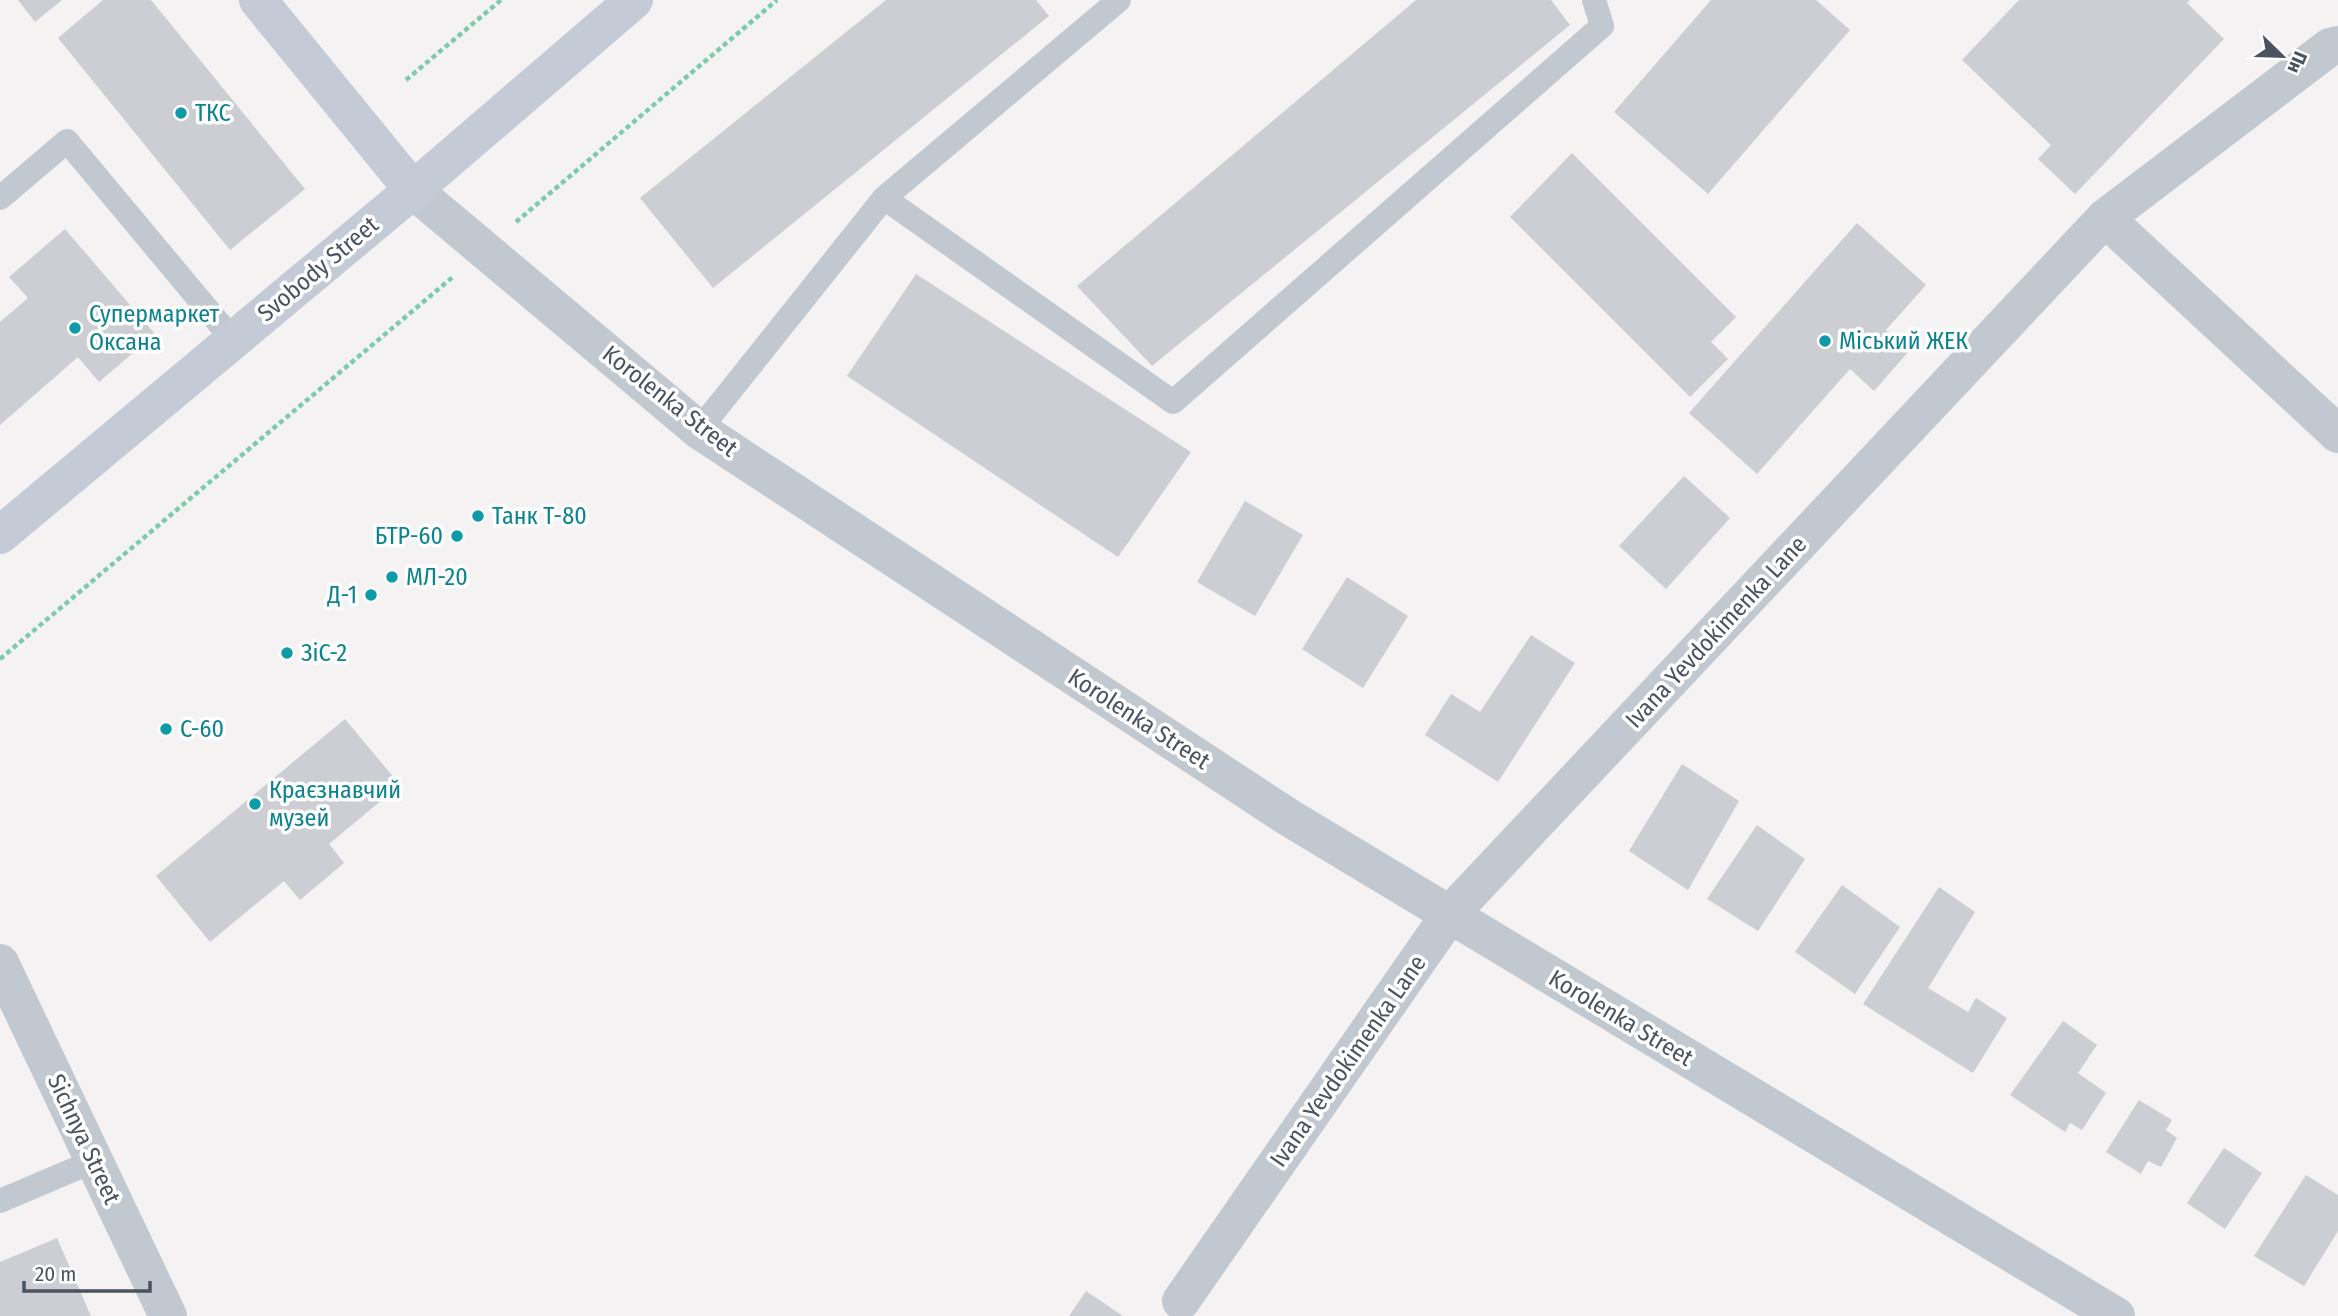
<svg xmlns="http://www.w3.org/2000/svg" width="2338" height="1316" font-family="'Fira Sans Condensed',sans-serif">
	<rect width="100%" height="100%" fill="#f4f2f2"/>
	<path fill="#ccced4" d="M18,0H62L35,22Z
		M103,0H151L305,189L230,250L58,38Z
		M886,0H1036L1049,16L713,288L640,198Z
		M1416,0H1551L1570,25L1152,366L1077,286Z
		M1711,0H1816L1850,30L1708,194L1614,112Z
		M2019,0H2190L2187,3L2224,39L2075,194L2038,159L2051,145L1962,60Z
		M1572,153L1736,317L1711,342L1728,359L1690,397L1510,217Z
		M1857,223L1926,285L1886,330L1909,351L1874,391L1850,369L1757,474L1689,413Z
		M65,229L155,334L99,382L78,357L0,425V322L28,298L9,277Z
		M916,274L1191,452L1118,557L847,376Z
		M1684,476L1730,518L1666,589L1619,546Z
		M1245,501L1303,535L1255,616L1197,582Z
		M1347,577L1408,616L1363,688L1302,649Z
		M1531,635L1575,663L1498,782L1425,735L1451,694L1480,712Z
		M345,719L400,785L329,844L344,863L300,900L284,881L210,942L156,876Z
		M1682,764L1739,801L1688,890L1629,851Z
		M1757,825L1805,859L1758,931L1707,899Z
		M1842,885L1900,927L1855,994L1795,952Z
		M1939,887L1975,912L1928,988L1968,1012L1976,998L2007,1018L1973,1073L1863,1004Z
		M2063,1021L2097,1045L2078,1073L2106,1093L2082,1130L2070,1123L2065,1132L2010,1095Z
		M2139,1100L2172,1120L2166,1130L2177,1138L2161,1167L2148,1161L2141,1174L2106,1152Z
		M2224,1148L2262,1173L2225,1229L2187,1203Z
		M2306,1175L2338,1195V1231L2304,1286L2254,1256Z
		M57,1238L91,1316H0V1262Z
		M1086,1291L1123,1316H1069Z"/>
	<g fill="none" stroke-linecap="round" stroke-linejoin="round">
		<path stroke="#7dcbac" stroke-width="4.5" stroke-dasharray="5 3.5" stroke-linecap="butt" d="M406,80L501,0
			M516,222L777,0
			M0,659L454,276"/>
		<path stroke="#c1c8d0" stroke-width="24" d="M0,198L67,141L233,340
			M884,198L1173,402L1602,26L1594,0
			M699,430L884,198L1119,0
			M0,1201L94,1161"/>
		<path stroke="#c1c8d0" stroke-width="38" d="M413,190L699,430L1288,817L2116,1316
			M2105,218L2338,434
			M0,963L168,1316
			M1181,1301L1450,914L2105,218L2330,47L2338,45"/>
		<path stroke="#c4cbd7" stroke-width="38" d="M258,0L413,190
			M0,535L413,190L634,0"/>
	</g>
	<g fill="#0f9aa8" stroke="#fff" stroke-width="2.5">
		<circle cx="181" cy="113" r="7"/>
		<circle cx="75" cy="328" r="7"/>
		<circle cx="1825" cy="341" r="7"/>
		<circle cx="478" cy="516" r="7"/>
		<circle cx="457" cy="536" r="7"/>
		<circle cx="392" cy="577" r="7"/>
		<circle cx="371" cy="595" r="7"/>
		<circle cx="287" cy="653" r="7"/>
		<circle cx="166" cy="729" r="7"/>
		<circle cx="255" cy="804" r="7"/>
	</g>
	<g text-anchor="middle" stroke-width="7" stroke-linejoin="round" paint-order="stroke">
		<g font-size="24" fill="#0d838f" stroke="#fff" text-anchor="start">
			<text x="195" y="121">ТКС</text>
			<text x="89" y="322">Супермаркет<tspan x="89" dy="28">Оксана</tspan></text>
			<text x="1839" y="349">Міський ЖЕК</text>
			<text x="492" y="524">Танк Т-80</text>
			<text x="443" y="544" text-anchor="end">БТР-60</text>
			<text x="406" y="585">МЛ-20</text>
			<text x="357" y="603" text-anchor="end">Д-1</text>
			<text x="301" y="661">ЗіС-2</text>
			<text x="180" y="737">С-60</text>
			<text x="269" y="798">Краєзнавчий<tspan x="269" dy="28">музей</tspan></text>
		</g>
		<g font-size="24" fill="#4a535f" stroke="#fff">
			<text transform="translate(318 269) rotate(-40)" y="8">Svobody Street</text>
			<text transform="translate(670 401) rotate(38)" y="8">Korolenka Street</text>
			<text transform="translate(1716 632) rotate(-47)" y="8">Ivana Yevdokimenka Lane</text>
			<text transform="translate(1139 719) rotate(33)" y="8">Korolenka Street</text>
			<text transform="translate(1621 1018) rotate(31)" y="8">Korolenka Street</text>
			<text transform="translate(1348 1061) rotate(-55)" y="8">Ivana Yevdokimenka Lane</text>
			<text transform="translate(84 1139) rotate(65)" y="8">Sichnya Street</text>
		</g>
	</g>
	<g transform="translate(2282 56) rotate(113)" stroke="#ffffff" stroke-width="5" paint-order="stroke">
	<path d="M0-5L12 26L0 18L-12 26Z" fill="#4a535f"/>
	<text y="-10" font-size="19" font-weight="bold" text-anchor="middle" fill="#4a535f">Пн</text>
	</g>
	<path d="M24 1281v10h126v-10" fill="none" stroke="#4a535f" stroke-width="3.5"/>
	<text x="35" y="1281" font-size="21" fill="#4a535f" stroke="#ffffff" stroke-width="5" paint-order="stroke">20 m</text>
</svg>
